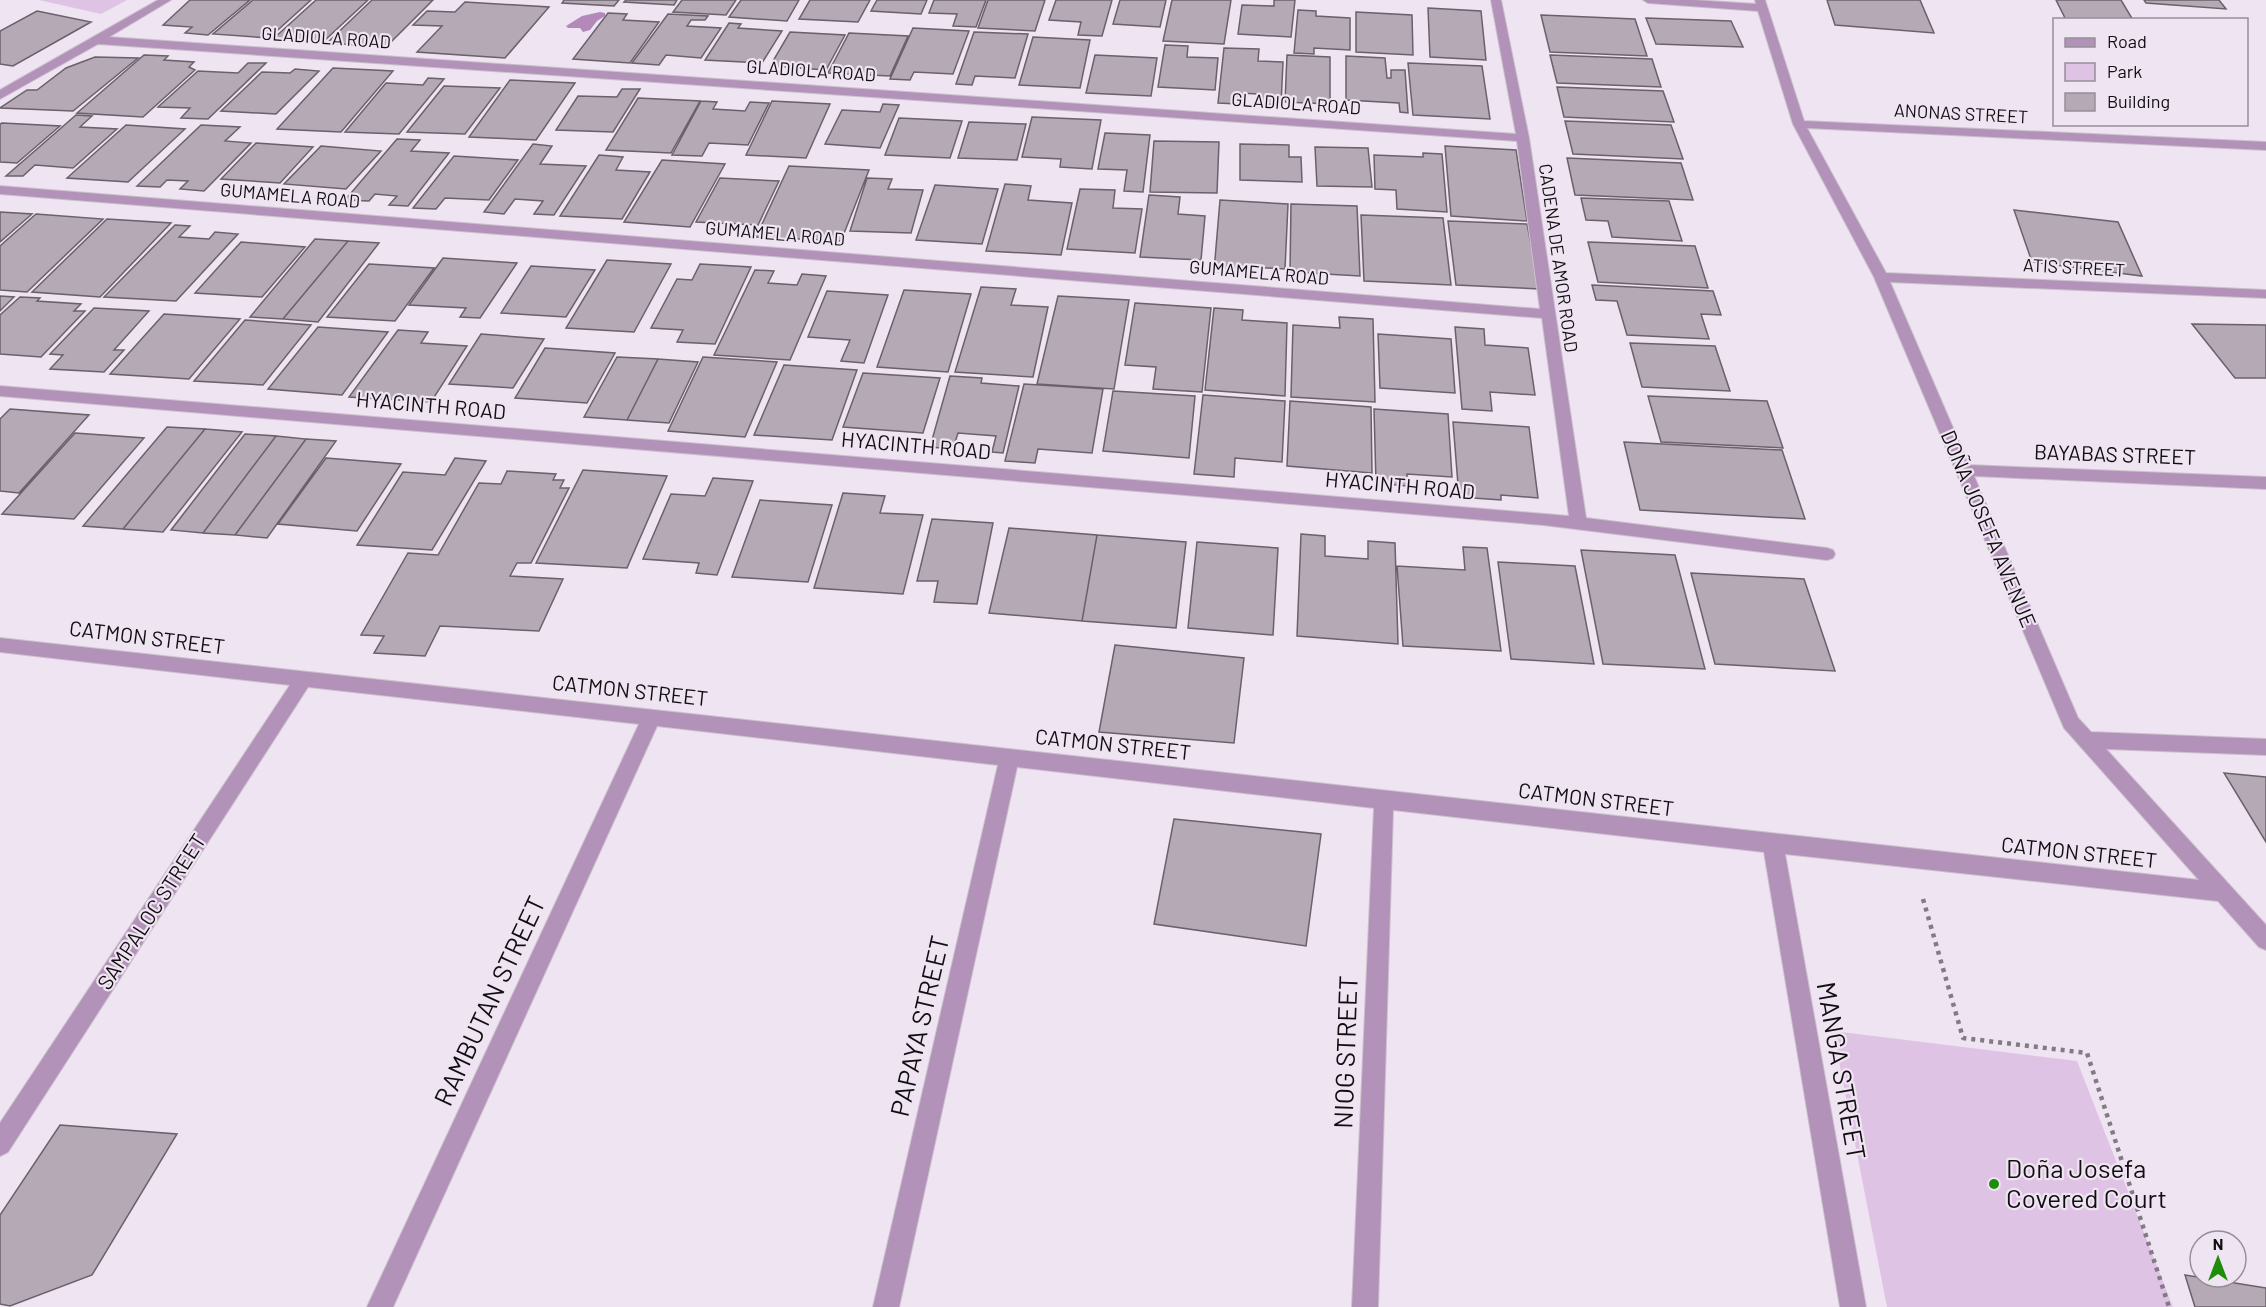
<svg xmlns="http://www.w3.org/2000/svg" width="2266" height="1307" font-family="Barlow,sans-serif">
	<rect width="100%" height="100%" fill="#efe4f1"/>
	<path fill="#dfc3e4" d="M39,0H127L101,14Z
		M1833,1031L2077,1061L2173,1307H1887Z"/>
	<path fill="#b389ba" d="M600,12L605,13V16L597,21L590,30L583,32L580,28H568L566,26L582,16Z"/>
	<path fill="#b4a9b5" stroke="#6a616b" stroke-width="1.5" d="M190,0H250L208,35L185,33L192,27L163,25Z
		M253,0H311L269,38L213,34Z
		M316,0H368L323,42L273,39Z
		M372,0H433L386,47L327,43Z
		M564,0H619L614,6L562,3Z
		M626,0H677L674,5L624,2Z
		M682,0H736L726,15L673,12Z
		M741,0H799L787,21L729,17Z
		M810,0H870L858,22L799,19Z
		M877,0H927L921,14L871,11Z
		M934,0H986L976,27L953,26L957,14L929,13Z
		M988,0H1045L1035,31L978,28Z
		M1056,0H1112L1102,36L1078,35L1081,22L1049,20Z
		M1120,0H1166L1160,27L1113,24Z
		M1172,0H1231L1224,44L1163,41Z
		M1274,0H1295L1291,37L1238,34L1242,5L1274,6Z
		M1827,0H1920L1934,33L1835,25Z
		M2056,0H2121L2133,20H2066Z
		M2144,0H2219L2226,9L2146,3Z
		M465,2L549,7L505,58L417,52L442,26L413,25L427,11L455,12Z
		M1428,8L1481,11L1486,60L1430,57Z
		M1298,10L1316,11V16L1350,18V50L1314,48V54L1294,53Z
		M37,11L91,22L13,66L0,64V31Z
		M1356,12L1412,15L1413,55L1356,52Z
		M608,13L627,14L623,20L659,22L630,63L573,59Z
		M668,14L708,16L705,20H691L687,26L721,28L701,58L666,55L659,65L632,63Z
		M1541,15L1635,19L1647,56L1550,52Z
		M1646,18L1731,21L1743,47L1656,44Z
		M729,23L741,24L738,28L782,31L762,63L705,60Z
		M913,28L969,31L953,74L914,72L910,80L890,79Z
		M790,32L845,35L826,70L770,66Z
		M974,32L1028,34L1015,78L975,76L972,85L956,84Z
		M849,33L908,36L890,76L828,73Z
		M1033,37L1090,40L1080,88L1019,85Z
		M1165,45L1188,46L1187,57L1218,58L1215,90L1158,87Z
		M1224,48L1259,49L1258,61L1283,62L1281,105L1258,104V94L1239,93L1238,104L1218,103Z
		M144,55L168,56L164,60L194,62L189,67L195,70L143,117L77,113Z
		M1095,55L1157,58L1151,96L1086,93Z
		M1287,55L1330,57V104L1285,102Z
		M1550,55L1652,59L1661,87L1557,83Z
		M1346,56L1385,58L1387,78H1391V70H1405L1408,113L1400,112L1399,103L1346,100Z
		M95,57L138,58L73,111L0,108L27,90H37L66,68Z
		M248,63H266L208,119L181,118L190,108L158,107L198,71L238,73Z
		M1408,63L1482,66L1490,119L1413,115Z
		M333,68L393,71L341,132L277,129Z
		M295,69L319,71L276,114L221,111L262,72L290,73Z
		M428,78L444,79L399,134L345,132L386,83L423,85Z
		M510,80L575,83L536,140L469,137Z
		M444,86L500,88L465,134L407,132Z
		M1557,87L1663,91L1674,122L1564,117Z
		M622,89H640L613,132L556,130L578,96L617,97Z
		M638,98L700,101L671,153L606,150Z
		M701,101L717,102L713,109L745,111L750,102L769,103L748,145L709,143L702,156L672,155Z
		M772,101L830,104L806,158L746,155Z
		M883,104L899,105L880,148L825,144L842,110L880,112Z
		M76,115L92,116L80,127L117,129L73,168L35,165L23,176H6Z
		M1032,117L1101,120L1092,169L1060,167L1061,159L1022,157Z
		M899,118L962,121L950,158L885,155Z
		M1565,121L1671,125L1683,159L1573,154Z
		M969,122L1026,124L1017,160L958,158Z
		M2,123L60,126L17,163L0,162V124Z
		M126,125L185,129L128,182L67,178Z
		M201,125L240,127L225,141L251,143L204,191L180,189L188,181L167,180L160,187L137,186Z
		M1105,133L1150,135L1143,192L1124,191L1127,170L1098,169Z
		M397,139L420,140L411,151L449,153L408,206L389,205L397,196L375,194L369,201L345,200Z
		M1154,141L1219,142L1217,193L1150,192Z
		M256,143L313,147L280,183L221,179Z
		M533,144L552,146L540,164L586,166L554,215L534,214L543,201L515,199L504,214L484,212Z
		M1240,144L1289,145V157H1301L1302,182L1240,180Z
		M321,146L381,151L346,189L284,184Z
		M1445,146L1516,150L1527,221L1451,216Z
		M1315,147L1368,148L1372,187L1317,186Z
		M1423,153L1442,154L1447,212L1397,209L1396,190L1375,189L1374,155L1423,157Z
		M599,155L623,157L616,170L650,172L622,219L560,216Z
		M454,156L518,160L489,200L445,198L436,209L413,208Z
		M1567,158L1681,163L1693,200L1575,195Z
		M662,160L725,164L690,227L624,222Z
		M789,166L869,170L841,241L756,237Z
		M720,178L779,181L758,225L696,222Z
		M867,178L892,179L888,189L923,190L911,233L850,231Z
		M1005,184L1031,186L1028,200L1072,203L1061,255L986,251Z
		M935,185L998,189L982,244L916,240Z
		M1080,189L1115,190L1113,208L1142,209L1135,253L1067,249Z
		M1149,195L1180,197L1178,214L1205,216L1201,260L1140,257Z
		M1581,198L1669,201L1682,241L1612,237L1608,221L1586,220Z
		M1220,200L1288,204L1285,269L1251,267L1250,274L1214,271Z
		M1291,204L1357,206L1360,276L1290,272Z
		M2014,210L2118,222L2142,276L2032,262Z
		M0,212L32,214L0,242Z
		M36,214L103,219L27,292L0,290V246Z
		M1361,215L1443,218L1451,285L1364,281Z
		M107,219L171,223L100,297L32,292Z
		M1448,221L1527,224L1540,289L1456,285Z
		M175,225L190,226L179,237L209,239L215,232L238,234L176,301L104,297Z
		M315,239L348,241L283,319L250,317Z
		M348,241L379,243L318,322L283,319Z
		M241,242L305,247L262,297L195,293Z
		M1588,242L1695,246L1708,288L1598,282Z
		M443,258L517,263L480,318L460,317L466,308L409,305Z
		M607,260L671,264L634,332L566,328Z
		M369,264L434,268L395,321L327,317Z
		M700,264L751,267L715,344L677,342L683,330L651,328L677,279L692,280Z
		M531,266L595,270L566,317L501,313Z
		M755,270L774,271L768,283L797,285L802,274L826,276L790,360L714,355Z
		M1592,285L1713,291L1721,315L1701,314L1709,339L1627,335L1617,301L1596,300Z
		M981,287L1016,289L1011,305L1048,307L1033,377L955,372Z
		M904,290L971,294L948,372L877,367Z
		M827,291L888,295L864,363L841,361L850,340L808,337Z
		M0,296L14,297L0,311Z
		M1058,296L1129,300L1114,389L1037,384Z
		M20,297L40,298L37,301L81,304L74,311H85L41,357L0,354V315Z
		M1135,303L1211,308L1202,392L1153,389L1156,367L1125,365Z
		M94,308L149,311L114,350H124L104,372L50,369L63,355L50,354Z
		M1214,308L1243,310L1242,320L1287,323L1285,396L1205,390Z
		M164,314L240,319L189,379L110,374Z
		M1339,317L1373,319L1375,402L1291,397L1293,325L1340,328Z
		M245,320L311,325L263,385L194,381Z
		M2192,324L2266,325V378H2235Z
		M318,327L388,332L342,395L268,389Z
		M1455,327L1484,329L1485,345L1528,348L1535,395L1490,392L1492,411L1462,409Z
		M398,330L428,332L421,343L467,346L431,402L349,397Z
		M481,334L544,339L513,388L449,384Z
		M1378,334L1451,339L1455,393L1380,388Z
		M1630,343L1715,346L1730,391L1642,387Z
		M545,348L615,353L587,403L515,398Z
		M617,357L658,359L627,420L584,417Z
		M703,357L777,362L745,437L668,431Z
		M658,359L698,362L669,423L627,420Z
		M784,365L857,370L832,440L754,435Z
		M863,373L940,378L923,433L843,427Z
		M950,376L982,378L981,383L1019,386L1003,453L992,452L996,436L958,433L953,449L930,447Z
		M1024,384L1103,389L1092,453L1038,449L1035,463L1005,461Z
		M1113,391L1195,396L1189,458L1103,451Z
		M1203,395L1285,401L1282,462L1235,458L1234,477L1194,474Z
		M1648,396L1767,401L1783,448L1661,442Z
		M1290,401L1371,407L1372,473L1287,466Z
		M10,409L89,415L19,493L0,491V419Z
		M1374,409L1448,414L1452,477L1407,474V486L1376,483Z
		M1453,422L1529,427L1538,498L1501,495V500L1459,497Z
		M167,427L205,429L123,529L83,526Z
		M205,429L242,432L163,532L123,529Z
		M75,433L144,438L74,519L2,514Z
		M245,434L276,436L203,533L171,530Z
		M276,436L306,439L235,535L203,533Z
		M306,439L336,441L267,538L235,535Z
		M1624,442L1782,450L1805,519L1640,510Z
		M326,458L401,464L357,531L278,524Z
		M455,458L486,461L432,550L357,545L403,472L445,475Z
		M583,470L667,476L627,568L536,563Z
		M507,471L556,474L553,480H564L560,488H569L531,563H517L510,576L563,579L539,631L440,626L425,656L374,653L384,636L361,635L408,553L438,555L479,483L501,484Z
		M713,478L753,481L717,575L696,573L699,563L643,559L671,494L705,496Z
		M843,493L885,496L880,513L923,515L903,594L814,588Z
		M760,500L832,505L808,582L732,577Z
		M932,519L993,523L977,604L934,602L938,581H917Z
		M1009,528L1097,535L1082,621L989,613Z
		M1301,534L1325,536V556L1368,559V541L1395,543L1398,644L1297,636Z
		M1097,535L1186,542L1176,628L1082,621Z
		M1197,542L1278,548L1273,635L1188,628Z
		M1463,547L1487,548L1501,651L1403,646L1397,566L1465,570Z
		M1581,550L1675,555L1705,669L1603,664Z
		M1498,562L1575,566L1594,664L1511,659Z
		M1691,573L1804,579L1835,671L1715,664Z
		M1115,645L1244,658L1234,743L1099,732Z
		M2224,773L2266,777V842Z
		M1174,819L1321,834L1306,946L1154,924Z
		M60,1125L177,1134L92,1275L10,1306L0,1304V1215Z
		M2185,1275L2266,1288V1307H2195Z"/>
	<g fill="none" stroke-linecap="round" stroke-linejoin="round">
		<g stroke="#cbc2cd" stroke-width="2">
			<path id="minor" d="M158,0H171L109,37L1516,134L1491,0H1501L1529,138L1586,518L1827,548L1833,550L1835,554L1833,558L1827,560L1543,525L0,396V386L1569,516L1542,318L0,194V186L1540,309L1517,141L98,44L0,99V90Z
				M1643,0H1694L1756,4L1755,0H1765L1804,121L2266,142V150L1807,128L1886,273L2266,290V298L1890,282L1969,465L2266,477V489L1974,476L2078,718L2091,732L2266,739V755L2106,749L2266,925V950L2259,947L2218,901L1785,854L1866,1307H1840L1764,852L1393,810L1378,1307H1352L1374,808L1017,767L899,1307H873L998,765L657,726L393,1307H367L639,724L308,687L8,1152L0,1156V1123L290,685L0,652V638L2199,880L2064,728L1874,277L1793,124L1758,11L1648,3Z"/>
		</g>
		<path stroke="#827b83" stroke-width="4.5" stroke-dasharray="4 5" stroke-linecap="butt" d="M1923,899L1963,1038L2087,1053L2169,1307"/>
		<use href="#minor" fill="#b292b8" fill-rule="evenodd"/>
	</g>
	<circle fill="#1f8c0c" stroke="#efe4f1" stroke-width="2" cx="1994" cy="1184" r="6"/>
	<g text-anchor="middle" stroke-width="4.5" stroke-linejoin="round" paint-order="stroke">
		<g font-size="18" fill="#110e12" stroke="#efe4f1">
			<text transform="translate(326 38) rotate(4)" y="6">GLADIOLA ROAD</text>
			<text transform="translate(811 71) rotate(4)" y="6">GLADIOLA ROAD</text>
			<text transform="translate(1296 104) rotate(4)" y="6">GLADIOLA ROAD</text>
			<text transform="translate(1961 114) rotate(3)" y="6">ANONAS STREET</text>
			<text transform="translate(290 196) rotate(5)" y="6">GUMAMELA ROAD</text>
			<text transform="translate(775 234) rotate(5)" y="6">GUMAMELA ROAD</text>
			<text transform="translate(1558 258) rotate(82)" y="6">CADENA DE AMOR ROAD</text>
			<text transform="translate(2074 268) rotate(3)" y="6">ATIS STREET</text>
			<text transform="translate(1259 273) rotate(5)" y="6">GUMAMELA ROAD</text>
		</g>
		<g font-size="21" fill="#110e12" stroke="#efe4f1">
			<text transform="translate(431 406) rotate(5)" y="7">HYACINTH ROAD</text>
			<text transform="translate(916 446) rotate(5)" y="7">HYACINTH ROAD</text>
			<text transform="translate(2115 455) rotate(2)" y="7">BAYABAS STREET</text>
			<text transform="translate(1400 486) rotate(5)" y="7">HYACINTH ROAD</text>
			<text transform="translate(1988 529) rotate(67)" y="7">DOÑA JOSEFA AVENUE</text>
			<text transform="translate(147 638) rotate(7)" y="7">CATMON STREET</text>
			<text transform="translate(630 691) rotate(6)" y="7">CATMON STREET</text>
			<text transform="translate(1113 745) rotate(6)" y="7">CATMON STREET</text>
			<text transform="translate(1596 800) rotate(7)" y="7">CATMON STREET</text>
			<text transform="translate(2079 853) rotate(6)" y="7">CATMON STREET</text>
			<text transform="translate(152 912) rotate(-57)" y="7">SAMPALOC STREET</text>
		</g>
		<g font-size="26" fill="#110e12" stroke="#efe4f1">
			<text transform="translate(490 1001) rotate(-65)" y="9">RAMBUTAN STREET</text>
			<text transform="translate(920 1026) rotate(-77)" y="9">PAPAYA STREET</text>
			<text transform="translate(1346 1052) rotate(-88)" y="9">NIOG STREET</text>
			<text transform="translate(1841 1071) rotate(80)" y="9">MANGA STREET</text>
		</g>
		<g font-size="26" fill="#110e12" stroke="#efe4f1" text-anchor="start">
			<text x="2006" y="1178">Doña Josefa<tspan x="2006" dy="30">Covered Court</tspan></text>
		</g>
	</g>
	<rect x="2053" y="18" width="195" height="108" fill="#efe4f1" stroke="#968e98" stroke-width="1.5"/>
	<rect x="2065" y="38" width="30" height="9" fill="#b292b8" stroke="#968e98" stroke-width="1.5"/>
	<text x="2107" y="48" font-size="18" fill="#110e12">Road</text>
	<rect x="2065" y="63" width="30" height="18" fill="#dfc3e4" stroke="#968e98" stroke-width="1.5"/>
	<text x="2107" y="78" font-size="18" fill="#110e12">Park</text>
	<rect x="2065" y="93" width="30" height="18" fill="#b4a9b5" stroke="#968e98" stroke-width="1.5"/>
	<text x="2107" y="108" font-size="18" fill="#110e12">Building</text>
	<g transform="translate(2218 1259)"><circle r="28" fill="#efe4f1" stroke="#968e98" stroke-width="1.5"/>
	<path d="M0-4.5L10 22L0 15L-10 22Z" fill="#1f8c0c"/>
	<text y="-9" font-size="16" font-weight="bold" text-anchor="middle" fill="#110e12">N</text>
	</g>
</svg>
